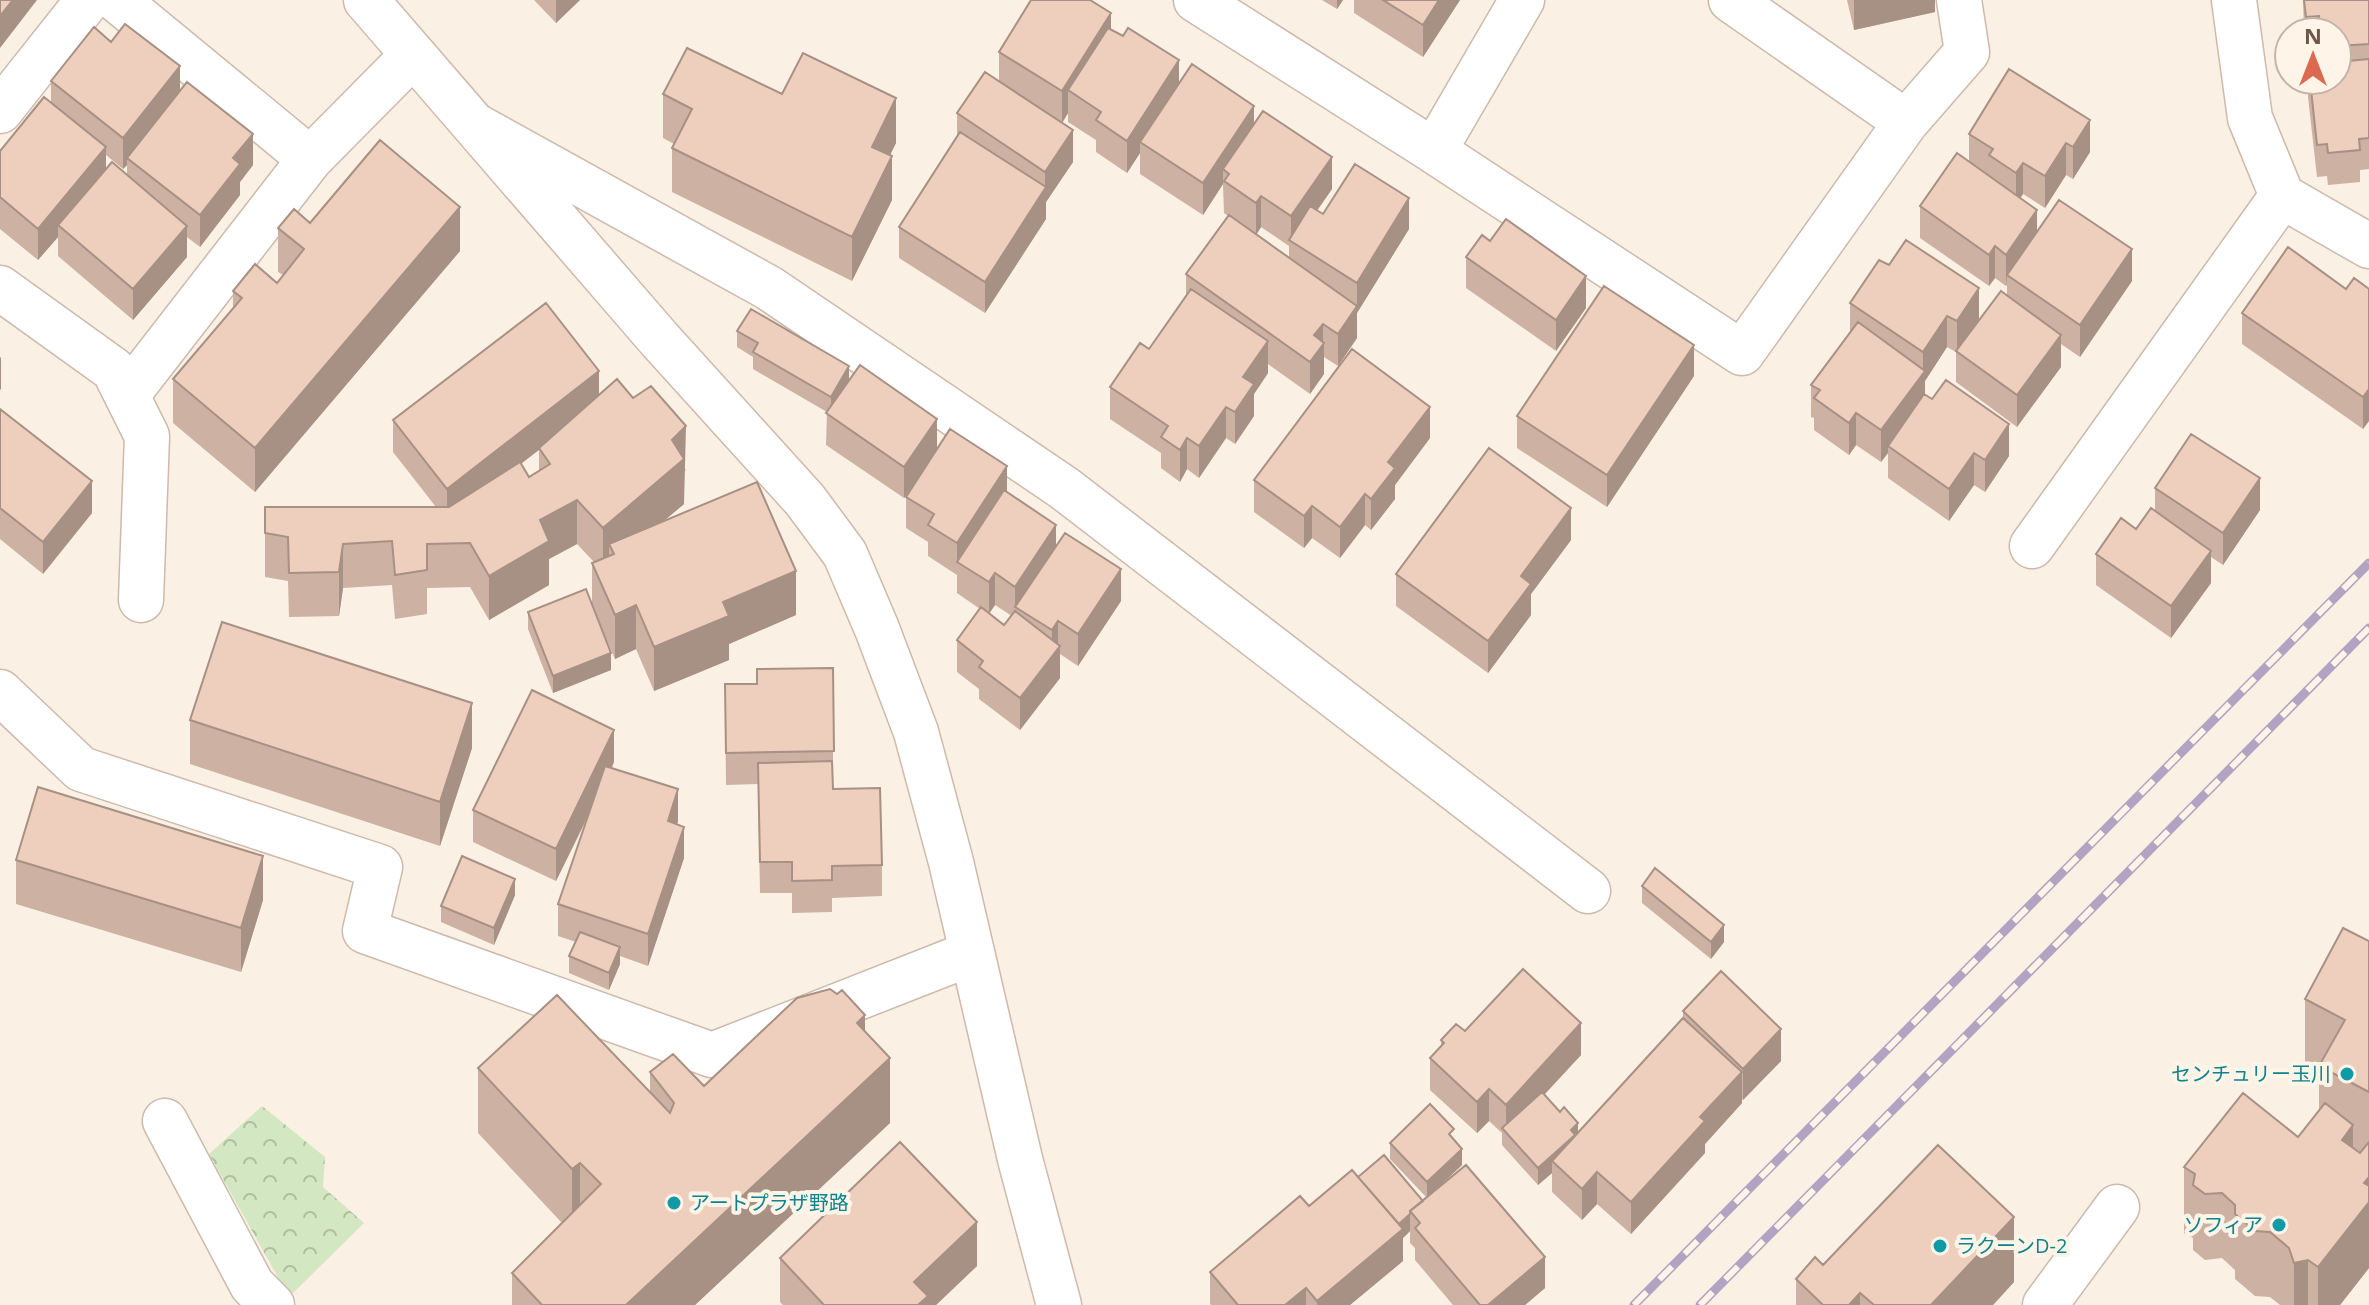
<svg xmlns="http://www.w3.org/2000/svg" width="2369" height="1305" font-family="'Open Sans','Noto Sans JP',sans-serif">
	<defs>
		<pattern id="park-crowns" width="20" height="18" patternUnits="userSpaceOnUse" patternTransform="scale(2)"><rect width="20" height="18" fill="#d3e7c3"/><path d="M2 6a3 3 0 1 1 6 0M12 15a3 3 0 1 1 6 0" fill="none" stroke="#b0bea0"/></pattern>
	</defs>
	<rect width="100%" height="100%" fill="#faf0e3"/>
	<path fill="url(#park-crowns)" d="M262,1106L325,1157L323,1187L364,1223L289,1297L209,1154Z"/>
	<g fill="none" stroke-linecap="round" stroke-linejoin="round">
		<g stroke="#cdbaad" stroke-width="47">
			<path id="street" d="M117,0L310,159
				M1196,0L1434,151L1522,0
				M1731,0L1906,122
				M2234,0L2250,118L2282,196L2369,246
				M0,111L88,0
				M478,127L769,288L1064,488L1588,891
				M1434,151L1742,353L1906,122L1967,52L1959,0
				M0,288L114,370L147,436L141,600
				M127,395L310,159L413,55
				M2032,546L2282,196
				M0,692L81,769L380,867L365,931L712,1055L972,953
				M165,1121L252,1285L272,1305
				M2045,1305L2117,1207"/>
		</g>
		<g stroke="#cfb9ab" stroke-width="47">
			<path id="secondary" d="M366,0L660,340L805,500L845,554L877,629L916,732L951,862L1020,1159L1059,1305"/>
		</g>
		<use href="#street" stroke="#fff" stroke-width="44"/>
		<use href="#secondary" stroke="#fff" stroke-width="44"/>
		<g stroke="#b3a3c2" stroke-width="9">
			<path id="rail" d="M1634,1305L2369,563
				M1700,1305L2369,628"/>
		</g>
		<use href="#rail" stroke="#fef4e8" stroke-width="6" stroke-dasharray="18" stroke-linecap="butt"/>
	</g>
	<path fill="#cdb1a2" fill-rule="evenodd" d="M534,0H580L556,23Z
		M1322,0H1343L1337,9Z
		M1354,0H1460L1423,57L1354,13Z
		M1847,0H1935V12L1854,30Z
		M2303,0H2369V169L2360,170V182L2328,185L2327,176L2317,177L2308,97V80H2337V32H2304Z
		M1111,30L1179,84L1254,123L1332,189L1317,210L1323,214L1409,229L1357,313V338L1338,366L1324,357V374L1310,394L1268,364V373L1254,394V416L1235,444L1226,438L1199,478L1187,469L1180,482L1161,468V453L1110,419V387L1149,349L1186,295V274L1228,216L1224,213L1223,184L1203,215L1140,174V153L1127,173L1096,152V140L1068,122V113L1062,123L1073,162L1046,202V219L985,313L899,258V227L957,137V113L999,81V52ZM1261,227L1289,246V258L1256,235Z
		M111,42L180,92L253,165L240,182V195L200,247L187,237V257L133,320L58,256V237L38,260L0,229V151L51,103V81ZM106,155L123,169L127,165V174L106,169Z
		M2009,69L2090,152L2073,179L2066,175L2045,208L2023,194L2020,198L2037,231L2132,281L2080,357L2061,344V367L2017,427L1956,382V352L1947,347L1925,381V395L2009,456L1985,492L1974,485L1949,521L1888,478V453L1881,462L1856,445L1849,455L1814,430V418L1811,417V385L1850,332V303L1979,319L2007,295V285L2006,286L1995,278L1989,286L1920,238V206L1969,162V134Z
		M663,94H782L896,143L890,155L892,200L852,281L672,192V148L674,144L663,138Z
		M310,223L460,251L255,492L173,423V379L233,308V291L277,283L283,275L278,272V228Z
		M1466,257L1586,308L1556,351L1466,288Z
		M2346,289H2369V421L2363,429L2242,344V313Z
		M737,331L849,380L937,449L1007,492L1056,546L1121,601L1078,666L1060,654V678L1020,730L979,699V689L957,672V640L980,609L957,593V575L928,556V542L906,528V497L924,470L904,498L826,445L827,412L753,369V357L737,347ZM995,605L1012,616L1004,625L989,613Z
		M1694,376L1607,507L1517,448V416Z
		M599,395L686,470L684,472V504L662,522L796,615L729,644V660L654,691L636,649L615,659L596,615L611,670L553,693L528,629V612L592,606V563L594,562L577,544L549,559V585L489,620L470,587L427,588V614L395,619L392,585L343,588L339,616L289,617L288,581L265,577V507H436L393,452V420ZM539,450V471L529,477L521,464Z
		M0,409L92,513L43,574L0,539Z
		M1430,438L1395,485V499L1371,530L1365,525L1340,558L1312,538L1304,548L1254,512V480Z
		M2155,488L2260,510L2223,565L2211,557V583L2171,638L2096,585V554L2136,529L2155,511Z
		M1571,540L1531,594V615L1488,673L1396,606V574Z
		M833,668V789L882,865V896L832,898V912L792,913V893H760L758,784L726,785L725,684H757Z
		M190,720L472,748L440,846L190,764Z
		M614,762L612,768L678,821L677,824L684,858L648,966L620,956V964L609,990L569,973V956L576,942L558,936V904L589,815L556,881L473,842V810Z
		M16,860L263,900L241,972L16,904Z
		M1642,886L1724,942L1711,959L1642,903Z
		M515,895L494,945L441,922V906Z
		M2369,941V1268L2340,1305H2280L2270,1297L2255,1296L2235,1279V1270L2222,1258L2205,1260L2193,1250V1238L2184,1233V1167L2298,1137L2319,1111V1072L2305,1064V999Z
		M1683,1011L1781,1061L1743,1100L1742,1099V1103L1705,1144V1153L1631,1234L1597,1204L1582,1220L1552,1192V1173L1538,1185L1502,1145V1133L1489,1121L1477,1133L1430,1090V1058L1441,1046V1040L1465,1031L1581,1055L1544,1094L1578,1132L1683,1018Z
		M865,1031L890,1123L695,1305H512V1273L562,1223L478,1133V1068L650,1092V1072L704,1086Z
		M1454,1140L1462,1165L1438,1188L1545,1288L1525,1305H1453L1415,1260V1248L1410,1243V1231L1403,1238V1261L1350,1305H1211L1210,1304V1272L1309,1206L1358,1177L1423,1201L1427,1198L1390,1159V1143Z
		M780,1258L977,1266L936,1305H783L780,1302Z
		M1823,1265L2014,1282L1993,1305H1796V1279Z"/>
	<path fill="#a79084" d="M13,0H37L0,48V16Z
		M556,0H580L556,23Z
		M1337,0H1343L1337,9Z
		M1439,0H1460L1423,57V25Z
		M1854,0H1935V12L1854,30Z
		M1111,13V44L1068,90V113L1062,123V91Z
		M1179,60V92L1140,142V153L1127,173V141Z
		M180,66V98L127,158V165L123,169V138Z
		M896,98V143L872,191V147Z
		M1254,106V137L1229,174L1223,169V184L1203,215V183Z
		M2090,120V152L2073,179V147Z
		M1073,130V162L1046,202V219L985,313V282L1045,189V172Z
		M253,134V165L240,182V195L200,247V215L233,158Z
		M2066,143V175L2045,208V176Z
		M106,147V179L58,225V237L38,260V229Z
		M892,156V200L852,281V237Z
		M1332,157V189L1294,244L1291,242V216Z
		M2023,163V194L2016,205V173Z
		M1261,196V227L1256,235V203Z
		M1409,198V229L1357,313V338L1338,366V334L1357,308V283Z
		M460,207V251L255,492V448Z
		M2037,210V242L2007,275L2006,286V255Z
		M187,226V257L133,320V289Z
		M1995,246V278L1989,286V255Z
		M2132,249V281L2080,357V325Z
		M1586,276V308L1556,351V320Z
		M1979,288V319L1957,352V321Z
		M1947,316V347L1925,381V403L1888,446V453L1881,462V430L1923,374V352Z
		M1323,324V345L1324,343V374L1310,394V362L1314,335Z
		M2061,335V367L2017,427V395Z
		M1268,341V373L1254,394V416L1235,444V412L1243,377Z
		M1694,345V376L1607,507V475Z
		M1,357V389L0,390V358Z
		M849,366V382L831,414V397Z
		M599,371V403L447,521V489Z
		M2369,389V421L2363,429V397Z
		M1226,407V438L1199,478V446Z
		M1430,407V438L1395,485V499L1371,530V499L1388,462Z
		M1856,413V445L1849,455V423Z
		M937,419V451L904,498V467Z
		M2009,424V456L1985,492V460Z
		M686,426L684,504L614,563V554L609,544V567L603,572V528L672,440Z
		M1187,438V469L1180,482V450Z
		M1974,453V485L1949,521V489Z
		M1007,466V497L957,562V543Z
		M2260,478V510L2223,565V533Z
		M92,481V513L43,574V542Z
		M1365,494V525L1340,558V527Z
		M577,500V544L549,559V585L489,620V576L540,520Z
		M1312,506V538L1304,548V516Z
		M1571,508V540L1531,594V615L1488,673V641L1521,576Z
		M1056,525V556L1015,607V587Z
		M343,544V588L339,616V572Z
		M2211,551V583L2171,638V606Z
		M1121,569V601L1078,666V634Z
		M796,571V615L729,644V660L654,691V647L723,602Z
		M995,573V605L989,614V582Z
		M636,605V649L615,659V615Z
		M1058,621V649L1060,646V678L1020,730V698L1052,656V630Z
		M611,653V670L553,693V676Z
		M472,703V748L440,846V802Z
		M614,730V762L556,881V849Z
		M678,789V821L668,853V821Z
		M684,827V858L648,966V934Z
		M263,856V900L241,972V928Z
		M515,879V895L494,945V928Z
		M1724,925V942L1711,959V942Z
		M620,947V964L609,990V973Z
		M865,1015V1081L857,1023Z
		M1581,1023V1055L1508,1134L1506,1132V1105Z
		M1781,1029V1061L1743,1100V1069Z
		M890,1058V1123L695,1305H626Z
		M1742,1072V1103L1705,1144V1153L1631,1234V1202L1700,1117Z
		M1489,1089V1121L1477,1133V1102Z
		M1578,1123V1140L1552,1161V1173L1538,1185V1168Z
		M2353,1125V1190L2342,1140Z
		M1462,1149V1165L1427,1198V1182Z
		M580,1163V1228L572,1234V1169Z
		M1597,1172V1204L1582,1220V1189Z
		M2369,1177V1268L2340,1305H2318V1267L2364,1183Z
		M1410,1214V1231L1403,1238V1261L1350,1305H1317V1301Z
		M2014,1217V1282L1993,1305H1931Z
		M977,1222V1266L936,1305H914V1282Z
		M1545,1257V1288L1525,1305H1488Z
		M2308,1260V1305H2294V1263Z
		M1306,1288V1305H1285Z
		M1860,1293V1305H1849Z"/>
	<path fill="#eecebc" stroke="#a79084" stroke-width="2" d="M0,0H13L0,16Z
		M1031,0H1090L1111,13L1062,91L999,52Z
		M1383,0H1439L1423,25Z
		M2304,0H2369V44L2337,46V32H2320L2319,16L2306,17Z
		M125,24L180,66L123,138L51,81L94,27L111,42Z
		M1108,28L1123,36L1128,28L1179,60L1127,141L1096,120L1101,112L1068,90Z
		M687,48L782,94L803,53L896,98L872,147L892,156L852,237L672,148L692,109L663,94Z
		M2369,59V138L2359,139L2360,150L2328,153L2327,144L2317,145L2310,80H2337V62Z
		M1192,64L1254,106L1203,183L1140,142Z
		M2009,69L2090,120L2073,147L2066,143L2045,176L2023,163L2016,173L1989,155L1993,149L1969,134Z
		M985,72L1073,130L1045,172L957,113Z
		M187,82L253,134L233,158L240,164L200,215L127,158Z
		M44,97L106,147L38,229L0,197V151Z
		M1263,111L1332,157L1291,216L1261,196L1256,203L1224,181L1229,174L1223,169Z
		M960,132L1046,187L985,282L899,227Z
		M380,140L460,207L255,448L173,379L242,298L233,291L255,264L277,283L304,249L278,228L294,209L310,223Z
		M1957,153L2037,210L2006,255L1995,246L1989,255L1920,206Z
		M112,162L187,226L133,289L58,225Z
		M1355,164L1409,198L1357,283L1289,240L1310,206L1323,214Z
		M2059,200L2132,249L2080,325L2007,275Z
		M1229,215L1357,306L1338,334L1323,324L1314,335L1324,343L1310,362L1186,274Z
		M1506,219L1586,276L1556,320L1466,257L1482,235L1490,241Z
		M1906,240L1979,288L1957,321L1947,316L1923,352L1850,303L1879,260L1889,265Z
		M2288,247L2346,289L2354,278L2369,289V389L2363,397L2242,313Z
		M1604,286L1694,345L1607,475L1517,416Z
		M1191,289L1268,341L1243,377L1254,384L1235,412L1226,407L1199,446L1187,438L1180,450L1161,437L1168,426L1110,387L1140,343L1149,349Z
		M2001,291L2061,335L2017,395L1956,351Z
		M546,303L599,371L447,489L393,420Z
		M751,309L849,366L831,397L753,352L758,343L737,331Z
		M1858,322L1925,371L1881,430L1856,413L1849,423L1814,398L1820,390L1811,385Z
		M1352,349L1430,407L1388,462L1395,468L1371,499L1365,494L1340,527L1312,506L1304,516L1254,480Z
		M860,365L937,419L904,467L826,413Z
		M617,379L633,398L651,386L686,426L672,440L684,459L603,528L577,500L540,520L549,541L489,576L470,543L427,544V570L395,575L392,541L343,544L339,572L289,573L288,537L265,533V507H449L520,462L529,477L550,464L539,448Z
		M1946,380L2009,424L1985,460L1974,453L1949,489L1888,446L1924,394L1932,399Z
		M0,409L92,481L43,542L0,508Z
		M950,429L1007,466L957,543L928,525L934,514L906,497Z
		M2191,434L2260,478L2223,533L2155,488Z
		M1489,448L1571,508L1521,576L1531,584L1488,641L1396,574Z
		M757,482L796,571L723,602L729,616L654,647L636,605L615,615L592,563L614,554L609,544Z
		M1004,490L1056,525L1015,587L995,573L989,582L957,562Z
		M2151,508L2211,551L2171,606L2096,554L2121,518L2136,529Z
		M1065,533L1121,569L1078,634L1058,621L1052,630L1015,607Z
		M586,589L611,653L553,676L528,612Z
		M981,607L1004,625L1015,611L1060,646L1020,698L979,667L983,661L957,640Z
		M222,622L472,703L440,802L190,720Z
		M833,668L834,751L726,753L725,684H757V669Z
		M532,690L614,730L556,849L473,810Z
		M832,761L833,789L880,788L882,865L832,866V880L792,881V862H760L758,763Z
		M605,766L678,789L668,821L684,827L648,934L558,904Z
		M38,787L263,856L241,928L16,860Z
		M462,856L515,879L494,928L441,906Z
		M1655,868L1724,925L1711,942L1642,886Z
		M2343,928L2369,941V1092L2319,1066L2345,1020L2305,999Z
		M580,932L620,947L609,973L569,956Z
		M1523,969L1581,1023L1506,1105L1489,1089L1477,1102L1430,1058L1444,1043L1441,1040L1456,1024L1465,1031Z
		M1721,971L1781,1029L1743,1069L1683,1011Z
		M830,989L837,994L842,990L865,1015L857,1023L890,1058L626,1305H542L512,1273L601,1184L580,1163L572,1169L478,1068L557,995L670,1113L674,1103L650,1072L673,1054L704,1086L797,998Z
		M1683,1018L1742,1072L1700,1117L1705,1121L1631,1202L1597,1172L1582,1189L1552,1161Z
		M1542,1092L1560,1112L1564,1107L1578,1123L1571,1130L1575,1135L1538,1168L1502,1128Z
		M2243,1093L2298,1137L2325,1103L2353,1125L2342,1140L2360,1153L2369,1142V1177L2364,1183L2369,1186V1202L2318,1267L2308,1260L2294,1263L2289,1248L2270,1232L2255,1231L2235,1214V1205L2222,1193L2205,1194L2193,1185L2195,1174L2184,1167Z
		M1430,1104L1454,1129L1449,1134L1462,1149L1427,1182L1390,1143Z
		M900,1142L977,1222L914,1282L928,1296L918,1305H824L780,1258Z
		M1938,1145L2014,1217L1931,1305H1874L1860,1293L1849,1305H1823L1796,1279L1815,1257L1823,1265Z
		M1384,1155L1423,1201L1410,1211V1214L1399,1224L1358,1177Z
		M1466,1165L1545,1257L1488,1305H1480L1415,1228L1420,1223L1410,1211Z
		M1352,1170L1403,1229L1317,1301L1306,1288L1285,1305H1238L1210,1272L1300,1196L1309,1206Z"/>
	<g fill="#0f9aa8" stroke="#fef4e8" stroke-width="3">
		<circle cx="2347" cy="1074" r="8"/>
		<circle cx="674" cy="1203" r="8"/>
		<circle cx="2279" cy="1225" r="8"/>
		<circle cx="1940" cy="1246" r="8"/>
	</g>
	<g text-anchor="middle" stroke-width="8" stroke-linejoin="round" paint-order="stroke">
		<g font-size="20" fill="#0d838f" stroke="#fef4e8" text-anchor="end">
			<text x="2331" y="1081">センチュリー玉川</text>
			<text x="690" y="1210" text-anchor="start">アートプラザ野路</text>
			<text x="2263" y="1232">ソフィア</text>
			<text x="1956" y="1253" text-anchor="start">ラクーンD-2</text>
		</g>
	</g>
	<g transform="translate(2313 56)"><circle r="38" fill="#fef4e8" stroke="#c5b5a9" stroke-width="2"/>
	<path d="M0-6L14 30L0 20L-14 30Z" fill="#dc6a50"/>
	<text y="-12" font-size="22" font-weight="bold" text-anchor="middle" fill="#70574b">N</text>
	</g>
</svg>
